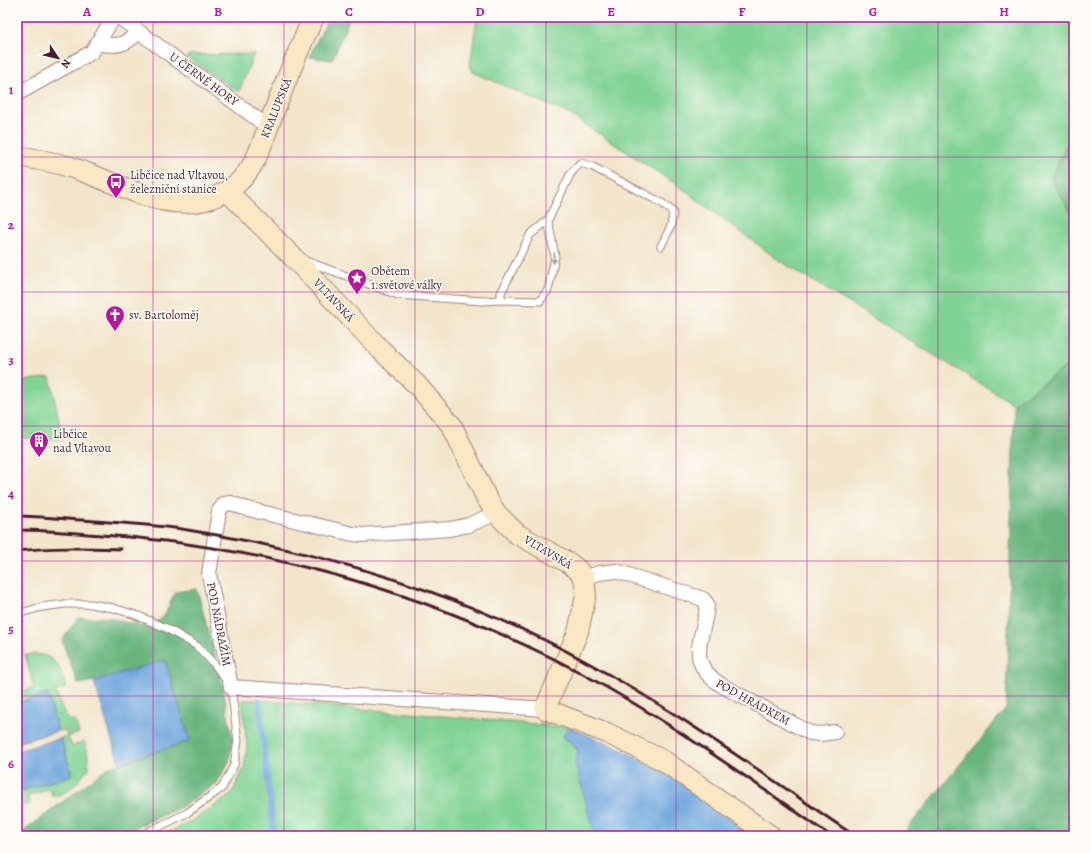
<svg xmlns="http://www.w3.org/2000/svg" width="1091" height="853" font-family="Alegreya,serif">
	<rect width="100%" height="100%" fill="#fdfcf7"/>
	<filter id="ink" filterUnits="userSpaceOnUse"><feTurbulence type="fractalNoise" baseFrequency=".025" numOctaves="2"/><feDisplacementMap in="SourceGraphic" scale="8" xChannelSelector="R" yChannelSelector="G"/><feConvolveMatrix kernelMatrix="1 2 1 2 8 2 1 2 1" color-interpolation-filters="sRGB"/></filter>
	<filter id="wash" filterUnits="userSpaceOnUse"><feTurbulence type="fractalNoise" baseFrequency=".012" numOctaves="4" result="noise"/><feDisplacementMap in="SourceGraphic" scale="16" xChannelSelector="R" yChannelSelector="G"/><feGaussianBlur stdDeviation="0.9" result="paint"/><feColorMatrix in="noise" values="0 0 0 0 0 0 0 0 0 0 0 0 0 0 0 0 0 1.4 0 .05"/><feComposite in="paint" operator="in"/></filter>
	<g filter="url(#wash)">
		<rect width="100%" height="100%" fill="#f2e5cb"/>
		<path fill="#81d394" stroke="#667960" d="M474,17H1074V128L1051,179L1074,218V361L1014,404L780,261L677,185L569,114L473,72L470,66L477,18Z
			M254,54L239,92L187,57L188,55Z
			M50,377L63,439L17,438V382Z
			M33,654C57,655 60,667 66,688L56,691C60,702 62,713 71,721L75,720L79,733L68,737L72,747L84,741L87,749L89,768C77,783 72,791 53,797L50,789L28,796L30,804L17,805V788L21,791L72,775L61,738L67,736L65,730L58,731L48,695L17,703V693L34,688L25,655Z
			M242,700H259L568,727L563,737L571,742L578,751L593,828L599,836H162L190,822L231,795L244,768L247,747Z"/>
		<path fill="#68b57e" stroke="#596a54" d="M329,17H350L334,56L332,60L309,57Z
			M1074,128V218L1051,179Z
			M1074,361V836H901L1006,709L1014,404Z
			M197,589L223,688L233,741L229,762L217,783L183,806L118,836H17L109,767L190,741L165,660L94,681L78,684L62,641L78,617L108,618L149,628L165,615L175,592Z"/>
		<path fill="#6fa6dd" stroke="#5c6284" d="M165,660L190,741L119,763L94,681Z
			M48,694L58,731L17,743V703Z
			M568,727L616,747L672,776L755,836H599L593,828L575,763L578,751L571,742L563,737Z
			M61,738L72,775L21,791L17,778V751Z"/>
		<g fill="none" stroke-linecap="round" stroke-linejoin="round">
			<path stroke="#6fa6dd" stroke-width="5.5" d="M259,700L274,836"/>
		</g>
	</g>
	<g filter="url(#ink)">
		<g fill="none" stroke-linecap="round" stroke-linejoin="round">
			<g stroke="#9e827b" stroke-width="9">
				<path id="lane" d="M306,261L398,295L482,301L501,300L540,301L548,290L555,257L548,220
					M501,300V293L530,235L548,220L571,173L580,163L591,166L662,203L673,212L671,226L661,246
					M17,614L42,607L65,604H91L113,608L136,615L166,628L197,646L215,665L231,687L238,741L234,765L222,788L187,813L140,836"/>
			</g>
			<g stroke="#9e827b" stroke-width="16">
				<path id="street" d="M119,17L268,127
					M99,43C117,48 126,44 139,32
					M17,94L92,52L114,17
					M496,513L469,525L450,529L362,535L353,534L244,508L231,503L224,504L219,511L209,574L231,687L545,709
					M584,578L599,573L616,571L703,599L707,604C705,639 683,660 721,685L810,733L821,734L835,732"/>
			</g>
			<g stroke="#9e827b" stroke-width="22">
				<path id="secondary" d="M17,156C36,159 55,162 73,168C100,177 126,190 153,198C193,210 235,199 255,160C263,144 268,126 275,109C287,78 299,47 314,17
					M227,191L292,256L381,350L417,385L452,426L486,497L496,513L517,534L569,563L578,570L584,578L586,595L578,632L545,709L607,733L664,761L771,836"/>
			</g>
			<use href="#lane" stroke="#fff" stroke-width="7"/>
			<use href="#street" stroke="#fff" stroke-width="14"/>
			<use href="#secondary" stroke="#fae7c3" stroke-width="20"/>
			<path stroke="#4a1f2b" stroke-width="3" d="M17,516C43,516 69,520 95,521C124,523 153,525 182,529C320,551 458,592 581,659C677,711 765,775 855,836
				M17,530C41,530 65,532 88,534C248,543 406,586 550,657C649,706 740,773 831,836
				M17,551C51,547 86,548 121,549"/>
		</g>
		<defs><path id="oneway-solid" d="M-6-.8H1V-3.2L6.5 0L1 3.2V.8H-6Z"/></defs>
		<use fill="#ae9aa0" href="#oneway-solid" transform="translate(554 258) rotate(92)"/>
	</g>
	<path fill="none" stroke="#b5179e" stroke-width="1" stroke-opacity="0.55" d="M153,17V836M284,17V836M415,17V836M546,17V836M676,17V836M807,17V836M938,17V836M17,157H1074M17,292H1074M17,426H1074M17,561H1074M17,696H1074"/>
	<defs>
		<g id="bus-pin" transform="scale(1)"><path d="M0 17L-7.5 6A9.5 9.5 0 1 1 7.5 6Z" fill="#b5179e" stroke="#fdfcf7"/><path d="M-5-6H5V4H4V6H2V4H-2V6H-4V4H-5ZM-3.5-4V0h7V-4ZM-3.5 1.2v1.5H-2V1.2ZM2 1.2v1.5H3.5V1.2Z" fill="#fff"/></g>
		<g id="sight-pin" transform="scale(1)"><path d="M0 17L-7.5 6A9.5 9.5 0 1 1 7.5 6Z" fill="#b5179e" stroke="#fdfcf7"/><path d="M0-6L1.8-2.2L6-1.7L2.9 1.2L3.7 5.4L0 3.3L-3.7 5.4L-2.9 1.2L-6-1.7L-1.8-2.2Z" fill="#fff"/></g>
		<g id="church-pin" transform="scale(1)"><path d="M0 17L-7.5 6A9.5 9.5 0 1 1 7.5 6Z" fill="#b5179e" stroke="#fdfcf7"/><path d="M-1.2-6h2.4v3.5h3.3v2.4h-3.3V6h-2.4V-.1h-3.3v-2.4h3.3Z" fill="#fff"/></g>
		<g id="building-pin" transform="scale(1)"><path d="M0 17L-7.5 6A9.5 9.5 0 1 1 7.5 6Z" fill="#b5179e" stroke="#fdfcf7"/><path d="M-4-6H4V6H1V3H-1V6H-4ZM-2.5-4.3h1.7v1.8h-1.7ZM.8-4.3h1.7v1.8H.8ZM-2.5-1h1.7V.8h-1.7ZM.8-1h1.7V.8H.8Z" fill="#fff"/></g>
	</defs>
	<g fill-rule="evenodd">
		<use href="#bus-pin" x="116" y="182"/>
		<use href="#sight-pin" x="357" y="278"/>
		<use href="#church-pin" x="115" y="315"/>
		<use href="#building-pin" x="39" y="441"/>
	</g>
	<g text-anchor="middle" stroke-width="3" stroke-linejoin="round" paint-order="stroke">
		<g font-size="12" fill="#4a1f2b" stroke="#fdfcf7">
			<text transform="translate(204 79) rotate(36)" y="4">U ČERNÉ HORY</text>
			<text transform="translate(276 108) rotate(-68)" y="4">KRALUPSKÁ</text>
			<text transform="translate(334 300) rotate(47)" y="4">VLTAVSKÁ</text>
			<text transform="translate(548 552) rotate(31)" y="4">VLTAVSKÁ</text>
			<text transform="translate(219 624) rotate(79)" y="4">POD NÁDRAŽÍM</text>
			<text transform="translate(753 702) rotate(29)" y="4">POD HRÁDKEM</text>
		</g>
		<g font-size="12" fill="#4a1f2b" stroke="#fdfcf7" text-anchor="start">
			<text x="130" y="179">Libčice nad Vltavou,<tspan x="130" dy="14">železniční stanice</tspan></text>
			<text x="371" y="275">Obětem<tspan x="371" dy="14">1.světové války</tspan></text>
			<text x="129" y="319">sv. Bartoloměj</text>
			<text x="53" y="438">Libčice<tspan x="53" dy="14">nad Vltavou</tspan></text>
		</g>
	</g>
	<rect width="1091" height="853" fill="none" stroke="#fdfcf7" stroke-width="44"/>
	<g transform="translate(58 58) rotate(125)" stroke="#fdfcf7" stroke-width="3" paint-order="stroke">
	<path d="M0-3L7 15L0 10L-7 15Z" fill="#4a1f2b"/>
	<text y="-6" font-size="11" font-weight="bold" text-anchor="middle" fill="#4a1f2b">N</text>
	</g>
	<rect x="22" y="22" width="1047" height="809" fill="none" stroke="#b5179e" stroke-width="1.5"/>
	<g font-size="13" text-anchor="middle" font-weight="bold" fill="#b5179e">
		<text x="87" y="16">A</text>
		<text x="218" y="16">B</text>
		<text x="349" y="16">C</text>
		<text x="480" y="16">D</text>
		<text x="611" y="16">E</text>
		<text x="742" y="16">F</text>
		<text x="873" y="16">G</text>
		<text x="1004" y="16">H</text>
		<text x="11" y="94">1</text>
		<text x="11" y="229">2</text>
		<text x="11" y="364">3</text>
		<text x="11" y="498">4</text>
		<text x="11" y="633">5</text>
		<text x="11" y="768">6</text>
	</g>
</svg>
